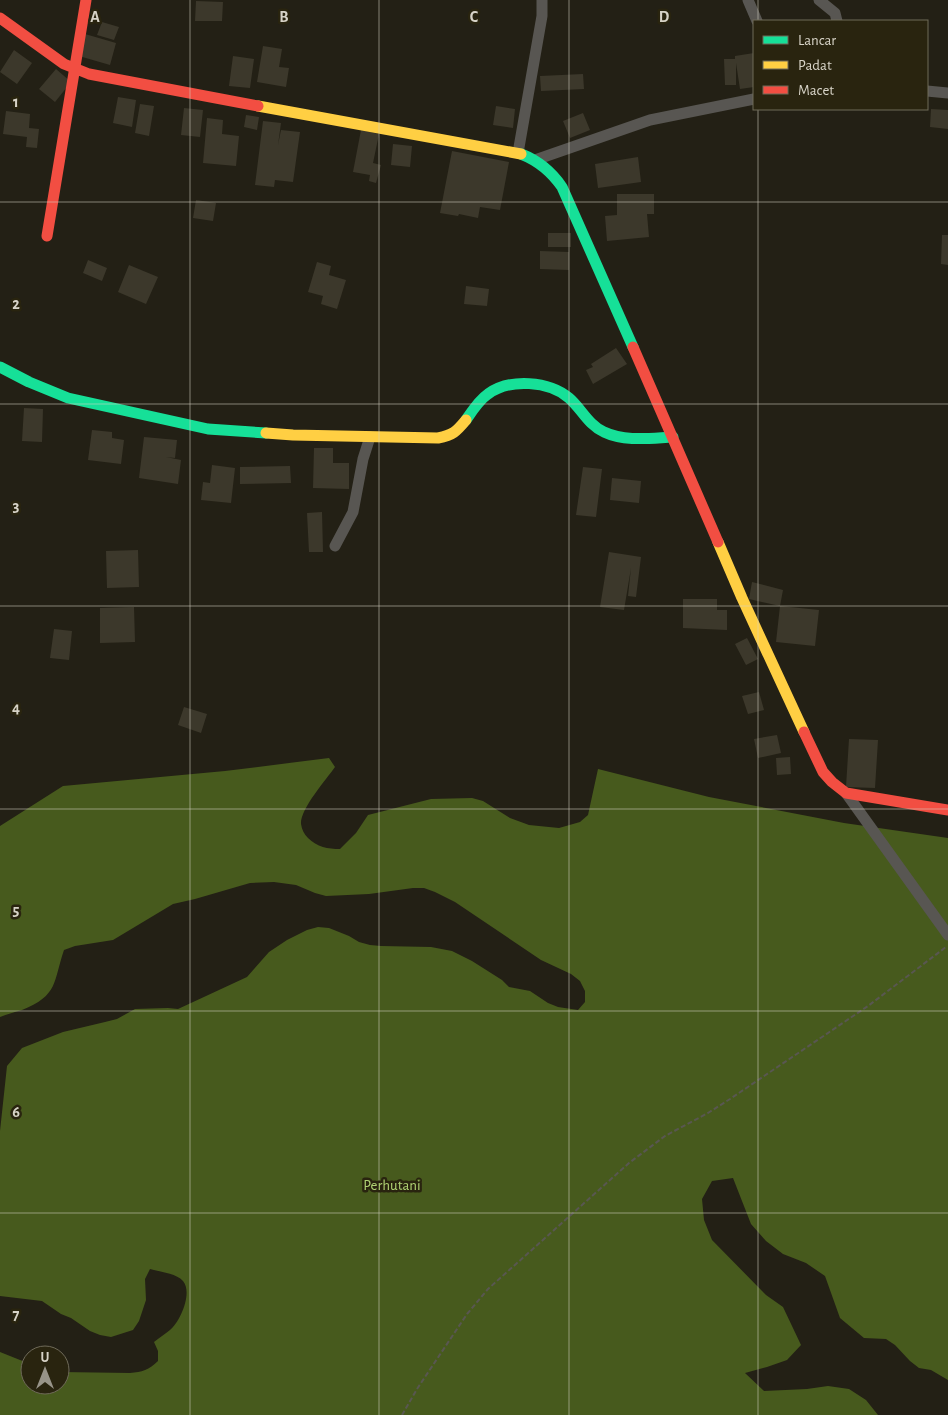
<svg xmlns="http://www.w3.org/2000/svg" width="948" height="1415" font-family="'Alegreya Sans',sans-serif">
	<rect width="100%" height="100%" fill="#232015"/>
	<path fill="#475a1d" d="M329,758L335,767C326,780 300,809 301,824C302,830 304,834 308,838C317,847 328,849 340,849L356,833L368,815L431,799L472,798L483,801L510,818L529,825L559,828L580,822L588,815L598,769L709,797L844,823L948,838V1380L931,1370L919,1368L910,1361L895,1345L886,1339L864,1338L840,1318L825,1276L806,1263L783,1254L766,1241L751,1224L733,1178L712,1181L702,1199L704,1220L712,1240L766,1295L783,1307L801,1345L787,1360L767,1367L745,1373L764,1391L807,1389L828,1386L849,1389L866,1400L878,1415H0V1352L30,1364V1385H60V1372L130,1373C142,1372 149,1370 158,1361V1351L154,1342C159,1338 165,1334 170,1330C180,1322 193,1293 183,1281C176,1273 160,1272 150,1269L145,1279L146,1300L139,1321L133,1330L111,1337L100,1335L90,1331L71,1318L61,1314L42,1301L0,1296V1131L7,1066L22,1048L63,1032L105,1022L117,1019L135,1009L168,1008L178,1009L247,977L269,952L287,940L307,930L318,927L329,928L349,936L359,942L370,945L381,946L431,947L452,951L472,961L502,980L509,987L530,991L548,1003L558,1007L578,1010L585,1002V991L580,981L571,974L541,960L455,902L435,892L424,888H413L369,894L326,896L315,893L296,885L274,882L250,883L195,899L173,904L113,940L75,946L64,950C53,982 59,995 22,1010C15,1012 7,1014 0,1017V826L63,786L225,771Z"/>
	<path fill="#3c382b" d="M196,1L223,2L222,21H195Z
		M102,22L119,27L114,40L97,35Z
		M85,34L116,43L110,65L79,56Z
		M263,46L282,49L279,67L289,68L286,87L257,82Z
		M14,50L32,63L17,84L0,72Z
		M754,53V87L740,89L736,63V85H725L724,59H735V56Z
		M233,56L254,59L250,88L229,86Z
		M56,69L71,82L55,102L39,89Z
		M583,74L584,89L541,91L540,76Z
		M118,97L136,100L132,127L113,123Z
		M140,104L154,106L149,136L135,133Z
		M496,106L515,109L513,128L493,125Z
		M184,108L203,110L200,137L181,135Z
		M931,109L948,110V129L930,127Z
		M6,111L30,114L29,128L39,129L37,148L26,147L27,137L3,134Z
		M583,113L590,130L570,138L563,121Z
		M246,115L259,117L257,130L244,127Z
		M207,118L223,120L222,134L239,136L236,166L203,163Z
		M263,121L281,123L278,145L281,130L300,132L293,182L275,180L274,187L255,185Z
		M361,130L379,134L373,163L381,165L376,183L369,181L370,175L353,172Z
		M393,144L412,146L410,167L391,165Z
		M452,151L509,162L500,210L480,207L478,218L459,214L458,216L440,213Z
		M638,157L641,182L598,188L595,164Z
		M617,194H654V214H647L649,237L607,241L605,216L617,215Z
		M196,200L216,203L213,221L193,218Z
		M548,233H571V247H548Z
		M942,235H948V265L941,264Z
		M540,251L569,252V270L540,269Z
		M88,260L107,268L102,281L83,273Z
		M317,262L331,266L329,275L346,280L337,309L321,304L323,296L308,292Z
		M129,265L158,277L146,304L118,292Z
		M466,286L489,289L487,306L464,304Z
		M616,348L627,364L593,384L586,370L593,367L591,364Z
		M24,408L43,409L42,442L22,441Z
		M92,430L112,432V438L124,440L121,464L88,460Z
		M144,437L177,440L175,458L166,457L181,460L178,484L139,478Z
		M314,448H333V463H349V489L313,488Z
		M212,465L235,468L231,503L201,500L203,482L210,483Z
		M290,466L291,483L240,484V467Z
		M583,467L602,469L596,517L576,515Z
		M612,478L641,481L639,503L610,500Z
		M322,512L323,552H309L307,513Z
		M138,550L139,587L107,588L106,551Z
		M609,552L641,557L636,597L628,596L631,568L624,610L600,607Z
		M752,582L783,590L780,606L819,610L815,646L776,642L780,606L749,599Z
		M683,599H717V610H727V630L683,628Z
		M134,607L135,642L100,643V608Z
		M54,629L72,631L69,660L50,658Z
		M747,638L758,659L746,665L735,644Z
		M759,692L764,710L748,714L742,696Z
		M184,707L207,714L201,733L178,725Z
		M777,735L781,753L758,758L754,739Z
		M849,739L878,740L875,788L846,787Z
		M790,757L791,774L777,775L776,758Z"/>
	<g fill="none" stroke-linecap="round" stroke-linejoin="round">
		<path stroke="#595751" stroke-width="2" stroke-dasharray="5 2.5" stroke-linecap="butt" d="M402,1415L417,1389L467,1314L488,1289L629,1163L665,1136L708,1113L730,1099L868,1006L946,947"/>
		<path stroke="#585652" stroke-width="11" d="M748,0L757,21
			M819,0L835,13L837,21
			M927,91L948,93
			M518,153L542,16V0
			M535,160L650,120L754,99
			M335,546L353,512L363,459L370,437
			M846,793L948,935"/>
		<path stroke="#16e098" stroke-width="11" d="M521,154C539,161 551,171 562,187L633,347
			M0,367L29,382L68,398L208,429L266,433
			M466,420C472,411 479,400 488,394C510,378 549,381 569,398C581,408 588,425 604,432C625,442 651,438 673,437"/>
		<path stroke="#ffcf43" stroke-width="11" d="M258,106L521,154
			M266,433L293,435L438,438C453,435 456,432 466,420
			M718,542L742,598L804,732"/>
		<path stroke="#f24e42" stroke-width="11" d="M0,18L64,64L89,74L258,106
			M47,236L86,0
			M633,347L718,542
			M804,732L823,772L832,782L846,793L948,810"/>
	</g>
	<path fill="none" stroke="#d7d3c7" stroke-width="1" stroke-opacity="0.55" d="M190,0V1415M379,0V1415M569,0V1415M758,0V21M758,109V1415M0,202H948M0,404H948M0,606H948M0,809H948M0,1011H948M0,1213H948"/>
	<g text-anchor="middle" stroke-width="5" stroke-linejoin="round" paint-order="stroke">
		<g font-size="15" fill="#b0d273" stroke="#29240f">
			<text x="392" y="1190">Perhutani</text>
		</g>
	</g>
	<g font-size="16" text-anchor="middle" font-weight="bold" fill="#d7d3c7" stroke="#29240f" stroke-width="5" stroke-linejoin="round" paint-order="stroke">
		<text x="95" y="22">A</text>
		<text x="284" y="22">B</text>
		<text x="474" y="22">C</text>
		<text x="664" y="22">D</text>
		<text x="16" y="107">1</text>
		<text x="16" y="309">2</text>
		<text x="16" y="511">3</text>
		<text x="16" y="713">4</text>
		<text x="16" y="915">5</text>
		<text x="16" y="1117">6</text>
		<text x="16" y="1320">7</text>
	</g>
	<rect x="753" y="20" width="175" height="90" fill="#29240f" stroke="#6f6a59"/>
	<rect x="763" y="36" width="25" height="8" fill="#16e098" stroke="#6f6a59"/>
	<text x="798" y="45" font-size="15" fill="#d7d3c7">Lancar</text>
	<rect x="763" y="61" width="25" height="8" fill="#ffcf43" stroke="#6f6a59"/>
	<text x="798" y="70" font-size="15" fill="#d7d3c7">Padat</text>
	<rect x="763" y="86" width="25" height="8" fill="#f24e42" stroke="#6f6a59"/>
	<text x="798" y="95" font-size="15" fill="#d7d3c7">Macet</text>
	<g transform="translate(45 1370)"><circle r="24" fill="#29240f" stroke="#6f6a59"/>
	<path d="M0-4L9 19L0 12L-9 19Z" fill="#989489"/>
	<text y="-8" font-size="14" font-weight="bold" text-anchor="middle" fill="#d7d3c7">U</text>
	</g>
</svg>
